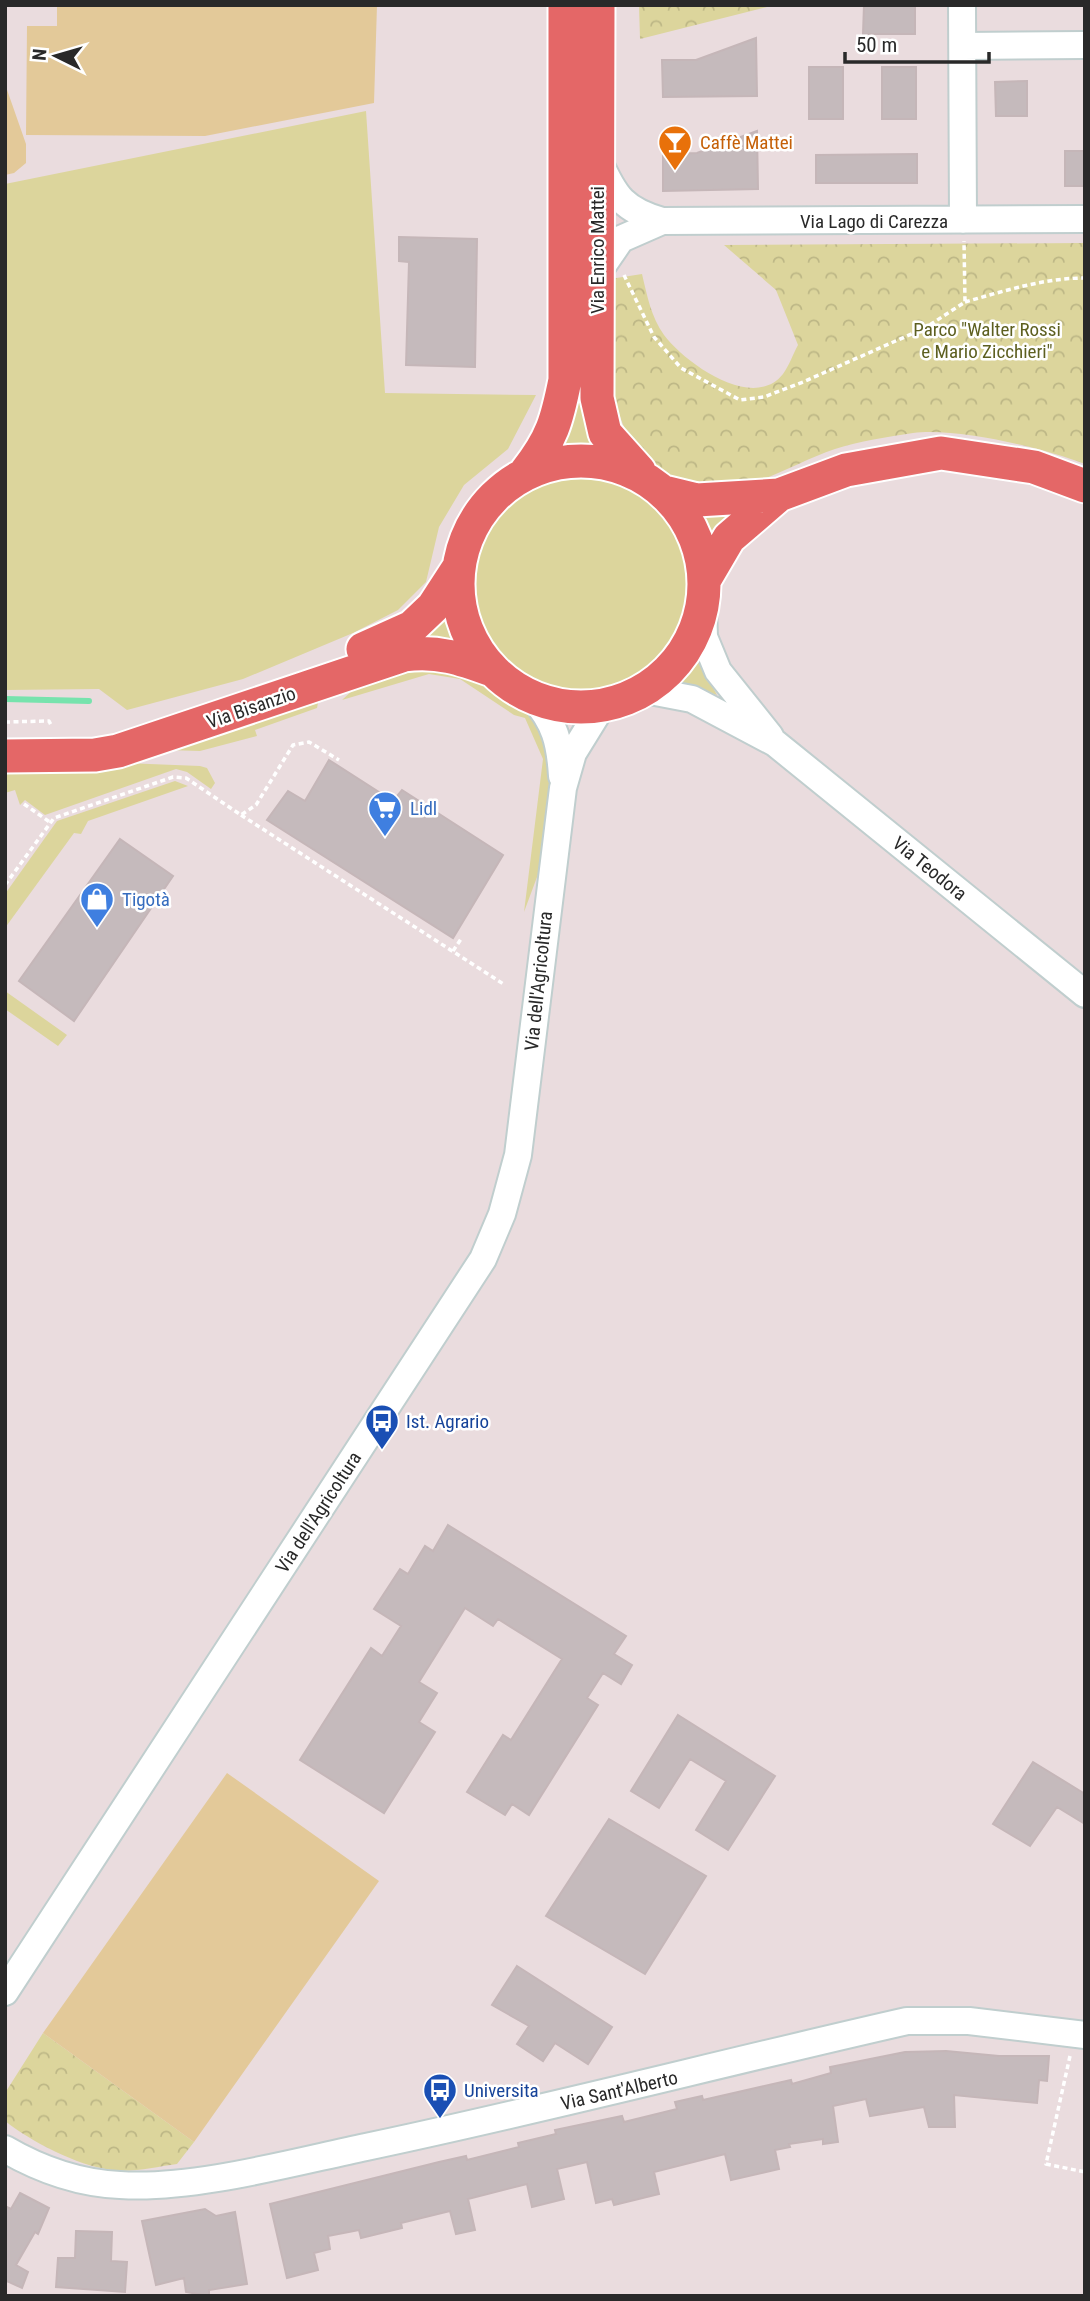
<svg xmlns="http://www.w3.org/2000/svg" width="1090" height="2301" font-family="'Roboto Condensed',sans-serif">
	<defs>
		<pattern id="forest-crowns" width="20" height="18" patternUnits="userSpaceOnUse" patternTransform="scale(1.75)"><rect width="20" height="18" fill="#dcd59c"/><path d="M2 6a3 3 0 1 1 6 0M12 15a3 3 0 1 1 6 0" fill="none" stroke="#bdb786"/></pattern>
	</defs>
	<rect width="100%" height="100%" fill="#eadcde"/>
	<path fill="#dcd59c" d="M574,5L589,427L601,454L555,451Z
		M366,111L385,393L536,395L508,449L464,485L439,527L426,582L398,610L353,633L243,679L127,710L99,689L5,690V184Z
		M473 585a107 107 0 1 1 214 0a107 107 0 1 1-214 0Z
		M748,506L709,556L705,541L687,508Z
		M446,612L457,643H415Z
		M696,656L717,695L676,684Z
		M395,665L480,676L504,695L535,711L553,767L540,869L524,912L543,759L525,718L514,715L460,679L429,674L342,700L370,674Z
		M319,698L317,708L255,730L257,736L200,751L167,750Z
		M5,762H99L200,766L207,768L215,783L211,789L187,772L176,769L45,815L25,800L20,805L15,790L5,793Z
		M175,781L188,786L88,821L81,834L74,833L5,928V894L57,821Z
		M5,991L67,1035L58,1046L5,1009Z"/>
	<path fill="url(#forest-crowns)" d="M639,5H775L640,39Z
		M1085,243V464C1044,448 956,427 913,433C888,437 859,441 835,449C802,460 771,480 736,487C718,490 696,485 679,479C599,452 610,347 610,279L642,274C647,295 651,317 664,335C685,363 753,412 783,374C789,366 793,354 798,345L776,290L724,245Z
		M43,2033L194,2142L177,2164C155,2167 133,2173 111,2170C76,2165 32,2142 5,2121V2093Z"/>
	<path fill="#e3c999" d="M57,5H377L374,103L205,136L26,135L27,26H57Z
		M5,84L26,144V163L14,173L5,175Z
		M227,1773L379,1881L194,2142L43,2033Z"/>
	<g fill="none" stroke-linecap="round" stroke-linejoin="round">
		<path stroke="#77e3ad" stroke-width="6" d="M5,699L89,701"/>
	</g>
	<path fill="#c5babc" stroke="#c5b6b8" stroke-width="2" d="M864,5H915V34H863Z
		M756,38L757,96L663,97L662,60H696Z
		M809,67H843V119H809Z
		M882,67H916V119H882Z
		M1027,81V116H996L995,82Z
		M757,131L758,189L663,191V154L697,153Z
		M1065,151H1085V186H1065Z
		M917,154V183H816V155Z
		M399,237L477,239L475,367L406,365L409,262L399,261Z
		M329,760L393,801L402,790L503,855L453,938L267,820L288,791L305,801Z
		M120,839L173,876L74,1021L19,981Z
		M448,1525L626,1636L614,1654L632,1665L621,1684L603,1673L587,1698L598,1705L529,1815L512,1804L505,1815L467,1792L503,1735L511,1740L562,1659L498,1619L493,1626L465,1608L419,1682L437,1693L419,1722L435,1732L384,1813L300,1760L371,1648L382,1656L401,1626L374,1609L400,1569L408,1574L425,1546L433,1551Z
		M678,1715L775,1776L728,1850L696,1830L726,1781L690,1759L659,1808L631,1791Z
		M1033,1762L1085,1794V1824L1057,1807L1030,1846L993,1824Z
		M609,1819L706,1876L645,1974L546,1916Z
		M517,1966L612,2027L588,2064L555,2043L543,2061L517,2044L529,2026L492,2005Z
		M946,2051L999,2056H1049L1047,2081L1039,2080L1037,2103L954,2095L955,2127H929L924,2107L870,2116L866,2099L833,2106L838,2142L823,2144V2139L789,2144L790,2147L775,2150L779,2169L731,2180L725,2154L654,2172L659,2194L614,2205L612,2199L596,2203L587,2162L557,2169L564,2199L532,2207L527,2184L468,2199L475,2230L456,2234L450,2211L401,2223L402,2228L361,2238L359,2230L328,2236L330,2249L314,2253L318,2270L287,2278L270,2204L439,2162L466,2156L467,2160L519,2147L518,2143L556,2134L555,2130L622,2116L624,2122L677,2109L675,2102L702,2096L703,2100L791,2080L792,2084L831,2073L830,2067L905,2052Z
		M20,2193L49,2208L38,2234L35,2232L16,2265L28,2272L22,2288L7,2281L5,2284V2206L11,2209Z
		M205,2209L216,2216L235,2212L247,2284L209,2290V2296L186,2292L184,2278L156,2285L142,2221Z
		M76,2231L112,2232L111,2261L127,2262L125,2292L56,2287L58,2258H75Z"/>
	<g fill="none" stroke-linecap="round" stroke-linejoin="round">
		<g stroke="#c0cece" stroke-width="30">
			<path id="minor" d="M962,5L963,220
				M963,46L1085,45
				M599,161C615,197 624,210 662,221L1085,219
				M597,274L621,239L662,221
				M703,606L704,637L718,671L770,736
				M645,690L692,699L775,743L1085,994
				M532,697C555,722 560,743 562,776
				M5,1992L483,1259L502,1214L518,1155L563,788L573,753L602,706
				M5,2149C41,2170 78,2183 120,2185C193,2190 294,2162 366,2147C547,2109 726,2062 907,2021H969L1085,2035"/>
		</g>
		<g stroke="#fff" stroke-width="37">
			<path id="major" d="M598,5L597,398L605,433L639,471
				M458 584a123 123 0 1 1 246 0a123 123 0 1 1-246 0Z
				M526,472C552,439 557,420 565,380V5
				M664,492L697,500L779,495L846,470L941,453L1034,467L1085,486
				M705,579L729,538L779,495
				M363,649L412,627L433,607L459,567
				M5,756L95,755L118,751L404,655C437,650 462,659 492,670"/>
		</g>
		<path stroke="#fff" stroke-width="3.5" stroke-dasharray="5 3.5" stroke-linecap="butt" d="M624,275L654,337L681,368L740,400L764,397L803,382L925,328L965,302L964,241
			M965,302C1004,291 1044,278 1085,278
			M5,722L49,721L52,727
			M24,804L51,823
			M241,815L505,985
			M5,885L54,818L173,777L186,778L241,815L256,805L293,745L309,742L339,760
			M453,951L461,939
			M1070,2056L1046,2164L1085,2172"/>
		<use href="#minor" stroke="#fff" stroke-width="26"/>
		<use href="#major" stroke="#e46767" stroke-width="33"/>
	</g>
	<defs>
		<g id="bar-pin" transform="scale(1.75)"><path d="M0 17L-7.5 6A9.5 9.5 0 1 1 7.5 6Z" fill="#e8710a" stroke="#fff"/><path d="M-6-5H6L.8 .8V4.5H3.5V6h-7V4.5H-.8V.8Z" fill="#fff"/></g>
		<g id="supermarket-pin" transform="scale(1.75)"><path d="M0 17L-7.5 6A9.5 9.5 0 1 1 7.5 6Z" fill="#3f7fe0" stroke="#fff"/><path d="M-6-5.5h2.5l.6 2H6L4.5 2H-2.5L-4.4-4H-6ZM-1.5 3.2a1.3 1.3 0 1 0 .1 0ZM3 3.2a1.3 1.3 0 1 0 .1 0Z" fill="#fff"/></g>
		<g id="shop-pin" transform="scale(1.75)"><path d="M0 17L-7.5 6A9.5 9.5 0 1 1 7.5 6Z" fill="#3f7fe0" stroke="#fff"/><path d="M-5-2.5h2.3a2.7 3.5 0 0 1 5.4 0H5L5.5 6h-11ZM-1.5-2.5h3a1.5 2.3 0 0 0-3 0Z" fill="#fff"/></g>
		<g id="bus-pin" transform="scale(1.75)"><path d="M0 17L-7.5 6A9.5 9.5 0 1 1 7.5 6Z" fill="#1a4fb4" stroke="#fff"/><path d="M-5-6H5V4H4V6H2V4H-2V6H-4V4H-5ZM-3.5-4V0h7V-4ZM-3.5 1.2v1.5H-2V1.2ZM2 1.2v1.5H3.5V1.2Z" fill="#fff"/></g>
	</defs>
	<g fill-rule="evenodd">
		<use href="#bar-pin" x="675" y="142"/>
		<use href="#supermarket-pin" x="385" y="808"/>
		<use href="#shop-pin" x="97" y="899"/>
		<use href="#bus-pin" x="382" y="1421"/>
		<use href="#bus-pin" x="440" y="2090"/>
	</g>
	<g text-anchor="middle" stroke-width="5" stroke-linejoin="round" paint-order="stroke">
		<g font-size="19" fill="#c56008" stroke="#fff" text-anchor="start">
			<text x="700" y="149">Caffè Mattei</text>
		</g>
		<g font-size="19" fill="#292929" stroke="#fff">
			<text x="874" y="228">Via Lago di Carezza</text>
			<text transform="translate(597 250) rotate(-90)" y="7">Via Enrico Mattei</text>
			<text transform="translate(251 707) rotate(-19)" y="7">Via Bisanzio</text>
			<text transform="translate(930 868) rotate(39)" y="7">Via Teodora</text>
			<text transform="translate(538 981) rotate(-84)" y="7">Via dell'Agricoltura</text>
			<text transform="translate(318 1512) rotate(-57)" y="7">Via dell'Agricoltura</text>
			<text transform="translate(619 2090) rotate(-13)" y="7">Via Sant'Alberto</text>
		</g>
		<g font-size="19" fill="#5d5f20" stroke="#fff">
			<text x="987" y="336">Parco "Walter Rossi<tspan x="987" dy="22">e Mario Zicchieri"</tspan></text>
		</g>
		<g font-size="19" fill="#366cbe" stroke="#fff" text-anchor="start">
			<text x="410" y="815">Lidl</text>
			<text x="122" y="906">Tigotà</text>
		</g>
		<g font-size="19" fill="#164399" stroke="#fff" text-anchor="start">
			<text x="406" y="1428">Ist. Agrario</text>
			<text x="464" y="2097">Universita</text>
		</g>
	</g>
	<rect width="1090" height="2301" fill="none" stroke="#292929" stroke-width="14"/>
	<g transform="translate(56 56) rotate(275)" stroke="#ffffff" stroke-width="5" paint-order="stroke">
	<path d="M0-5L12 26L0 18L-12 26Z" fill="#292929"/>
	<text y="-10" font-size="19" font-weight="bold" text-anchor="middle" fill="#292929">N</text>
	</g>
	<path d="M845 52v10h144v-10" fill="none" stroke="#292929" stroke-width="3.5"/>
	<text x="856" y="52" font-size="21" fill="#292929" stroke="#ffffff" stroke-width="5" paint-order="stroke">50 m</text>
</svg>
